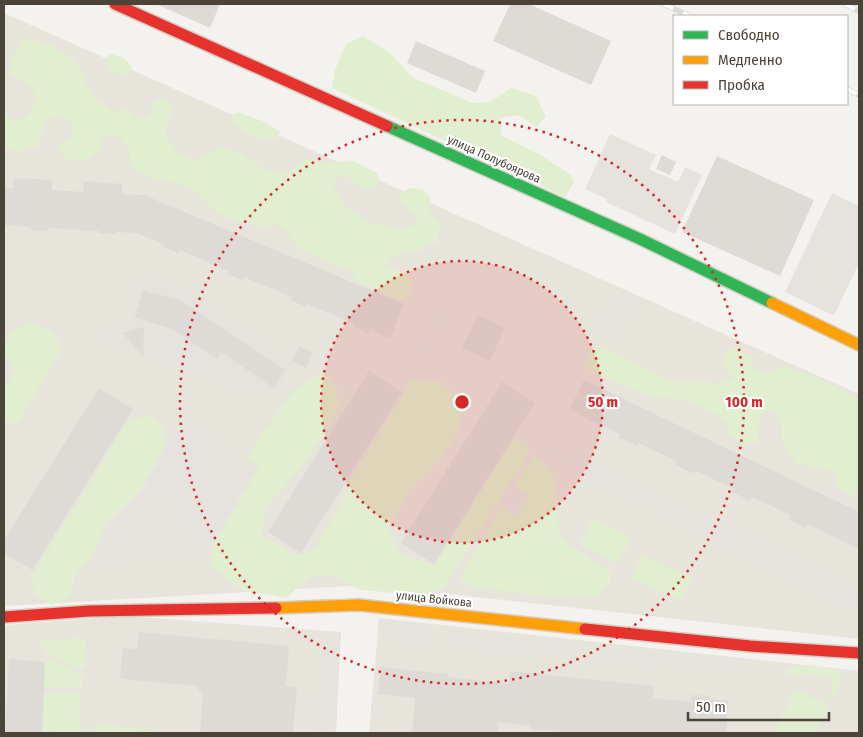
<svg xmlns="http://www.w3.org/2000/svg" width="863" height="737" font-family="'Fira Sans Condensed',sans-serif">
	<rect width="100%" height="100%" fill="#f4f2ee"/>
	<path fill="#e7e4dc" d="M4,13L859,394V639L366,585L4,606Z
		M125,616L341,632L336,733H4V625Z
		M379,618L859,671V733H369Z"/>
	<path fill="#e6e2de" d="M142,276L187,289L293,363L276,390L236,392L175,363L106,344L112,320L129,324Z"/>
	<path fill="#e1eecf" d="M363,36L390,53L413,78L472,103L490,102L511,88L536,96L546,117L536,127L519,115L500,118L502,136L539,154L571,175L574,182L565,197L332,88L335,70L346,44Z
		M24,38L49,44L73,58L82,71L86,84L95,99L112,111L130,109L133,118H147L155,101L166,97L173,108L168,121L166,136L179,154L197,160L221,148L242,153L260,167L279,174L297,167L307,158L327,163L353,161L377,173L380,182L373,188L359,187L349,177L337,176L334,188L345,207L372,223L399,229L413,226L416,217L401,203L399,194L411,188L423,190L430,197V212L441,225L437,241L418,251L395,255L385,266L410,276C414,288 412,296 399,300L357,282L353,276V269L343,268L302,251L279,225L256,226L220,215L190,187L149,177L130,166L129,148L116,135L100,138L101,151L86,161L66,159L57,148L69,138L73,124L58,115L45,123L37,146L18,152L4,149V99L6,115L17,123L30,112L38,98L23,81L10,74L12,57Z
		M109,54L122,57L133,67L126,75L114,73L105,62Z
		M237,112L263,121L280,132L276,139C254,141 242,134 230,116Z
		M27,322L52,332L60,344L59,354L19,422L11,424L5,418V387L12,377V365L4,353V347L10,334Z
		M603,347L674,383L697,380L718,384L733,379L723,364L726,351L737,349L752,357L754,369L765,375L783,366L823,380L859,400V492L853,497L836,485L838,473L795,463L782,443L781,423L774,409L760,414L758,442L744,445L730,435L723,419L701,406L672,398H655L589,371L584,363L592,349Z
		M323,370L336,388L339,407L320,441L293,477L266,507L262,536L296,555L314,550L335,515L351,479L398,405L410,381L438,382L463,400L459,430L439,461L411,490L388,527L401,554L434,566L514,440L525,441L529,453L444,587L428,597L357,589L334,575L309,577L286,598L242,590L210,566L213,531L258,439L291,394Z
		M151,415L163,428V451L142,489L106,523L92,557L75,576L70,597L53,605L36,595L30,580C47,550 66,522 85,492C100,468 113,444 128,420Z
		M534,457L541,460L555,479L556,509L562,540L611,572L609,584L599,596H541L470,587L461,579L467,566L501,507L515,515L518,514L528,497V494L515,485Z
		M593,519L631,538L617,564L580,544Z
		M643,555L692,578L682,601L632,578Z
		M86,638L84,670C65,661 49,659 37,641Z
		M50,661L64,665L83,676L81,688H44L45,662Z
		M807,665L840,670V684L833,698H827L833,691L831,677L808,674L796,676L788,675L785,668Z
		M795,689L828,705L815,733H774Z
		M44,693H81L80,733L42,731Z
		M94,724L152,730L151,733H94Z"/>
	<path fill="#e6e3df" d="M610,134L656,155L649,169L678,182L685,167L702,175L675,234L606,202L607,199L585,189Z
		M832,193L859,206V263L834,316L785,292Z
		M613,294L633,303L616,341L596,332Z
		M436,306L452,314L432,355L416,347Z
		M183,419L259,467L207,554L99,563Z
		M547,441L651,491L644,507L540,457Z
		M512,487L527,496L516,514L501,505Z
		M662,496L859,590V610L663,516L667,507L659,503Z
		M384,625L430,630L429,643L383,639Z
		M452,632L574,645L573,658L451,646Z
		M324,634L339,636L330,733H314Z
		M603,648L663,654L661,667L601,661Z
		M685,656L724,660L723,673L684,670Z"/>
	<path fill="#dedbd6" d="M156,4H220L210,28Z
		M510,4H529L611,41L591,85L493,41Z
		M416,41L485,71L476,93L407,63Z
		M662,155L676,162L670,175L656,169Z
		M717,156L814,200L780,276L682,232Z
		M14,178L52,180V190L83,192L84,181L122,184V194L144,195L404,304L390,338L370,330L369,333L353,327L355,324L307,304L306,307L291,300L292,297L244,277L243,280L227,274L228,271L180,250L178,253L163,247L164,244L136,233L116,232V234L99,233V231L48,228V231L31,230V227L4,225V188H13Z
		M143,290L182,301L285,370L274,388L221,352L217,359L173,329L135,318Z
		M478,315L505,328L490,361L462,348Z
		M144,327L143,357L123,333Z
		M299,346L313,353L306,368L292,361Z
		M369,371L402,392L301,553L268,532Z
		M584,380L859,512V549L808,524L806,528L788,519L790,515L752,497L750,501L732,492L734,489L695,470L694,474L675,465L676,461L639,443L637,446L618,437L620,434L569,410Z
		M502,382L535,403L434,564L401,543Z
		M99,388L133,409L32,570L4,553V540Z
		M139,632L289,646L286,686H297L293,733H200L203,693H198L199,686L120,679L123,648L137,649Z
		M9,659L45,662L42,733H5Z
		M381,667L448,674V677L509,684L510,671L654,686L653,698L691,702L692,695L710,696L709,699L729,701L726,733H572L530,729V726L498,722L497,733H412L415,698L378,694Z"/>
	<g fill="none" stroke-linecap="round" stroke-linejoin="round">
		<g stroke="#d3cfc5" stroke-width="14">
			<path id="fast" d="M387,126L640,239L772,303"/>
		</g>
		<g stroke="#d3cfc5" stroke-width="14">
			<path id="slow" d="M772,303L859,345
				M276,608L359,605L585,629"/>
		</g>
		<g stroke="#d3cfc5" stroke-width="14">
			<path id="jam" d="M115,4L387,126
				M4,617L89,611L276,608
				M585,629L750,646L859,653"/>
		</g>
		<use href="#fast" stroke="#30b455" stroke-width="11"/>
		<use href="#slow" stroke="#ff9f0a" stroke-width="11"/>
		<use href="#jam" stroke="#e5322d" stroke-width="11"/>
		<g stroke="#dbdbda" stroke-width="5.5">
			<path id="rail" d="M663,4L690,16
				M845,4L859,11
				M847,89L859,95"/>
		</g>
		<use href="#rail" stroke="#fff" stroke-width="4" stroke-dasharray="11" stroke-linecap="butt"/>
	</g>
	<circle cx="462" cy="402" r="141" fill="#d62828" fill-opacity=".12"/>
	<g fill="none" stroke="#d62828" stroke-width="2.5" stroke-dasharray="2.5 5">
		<circle cx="462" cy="402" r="141"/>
		<circle cx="462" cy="402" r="282"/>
	</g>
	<g text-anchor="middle" stroke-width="4.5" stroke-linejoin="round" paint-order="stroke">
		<g font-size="12" fill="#4b4439" stroke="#fff">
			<text transform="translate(494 159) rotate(24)" y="4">улица Полубоярова</text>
			<text transform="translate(434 599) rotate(6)" y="4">улица Войкова</text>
		</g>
	</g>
	<circle cx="462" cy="402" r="8" fill="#d62828" stroke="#fff" stroke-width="2.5"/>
	<g font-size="15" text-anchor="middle" font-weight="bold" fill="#d62828" stroke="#fff" stroke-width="4.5" stroke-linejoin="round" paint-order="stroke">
		<text x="603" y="407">50 m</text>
		<text x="744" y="407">100 m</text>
	</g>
	<rect width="863" height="737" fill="none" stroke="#4b4439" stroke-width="10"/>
	<rect x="673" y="15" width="175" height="90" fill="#ffffff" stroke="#b7b4b0"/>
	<rect x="683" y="31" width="25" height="8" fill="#30b455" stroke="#b7b4b0"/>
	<text x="718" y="40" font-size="15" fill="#4b4439">Свободно</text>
	<rect x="683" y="56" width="25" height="8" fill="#ff9f0a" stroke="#b7b4b0"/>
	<text x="718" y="65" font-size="15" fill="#4b4439">Медленно</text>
	<rect x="683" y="81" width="25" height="8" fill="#e5322d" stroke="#b7b4b0"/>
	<text x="718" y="90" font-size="15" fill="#4b4439">Пробка</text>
	<path d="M688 712v8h141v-8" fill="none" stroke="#4b4439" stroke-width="2.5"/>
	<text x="696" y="712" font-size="15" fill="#4b4439" stroke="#ffffff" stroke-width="4" paint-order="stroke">50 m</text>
</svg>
